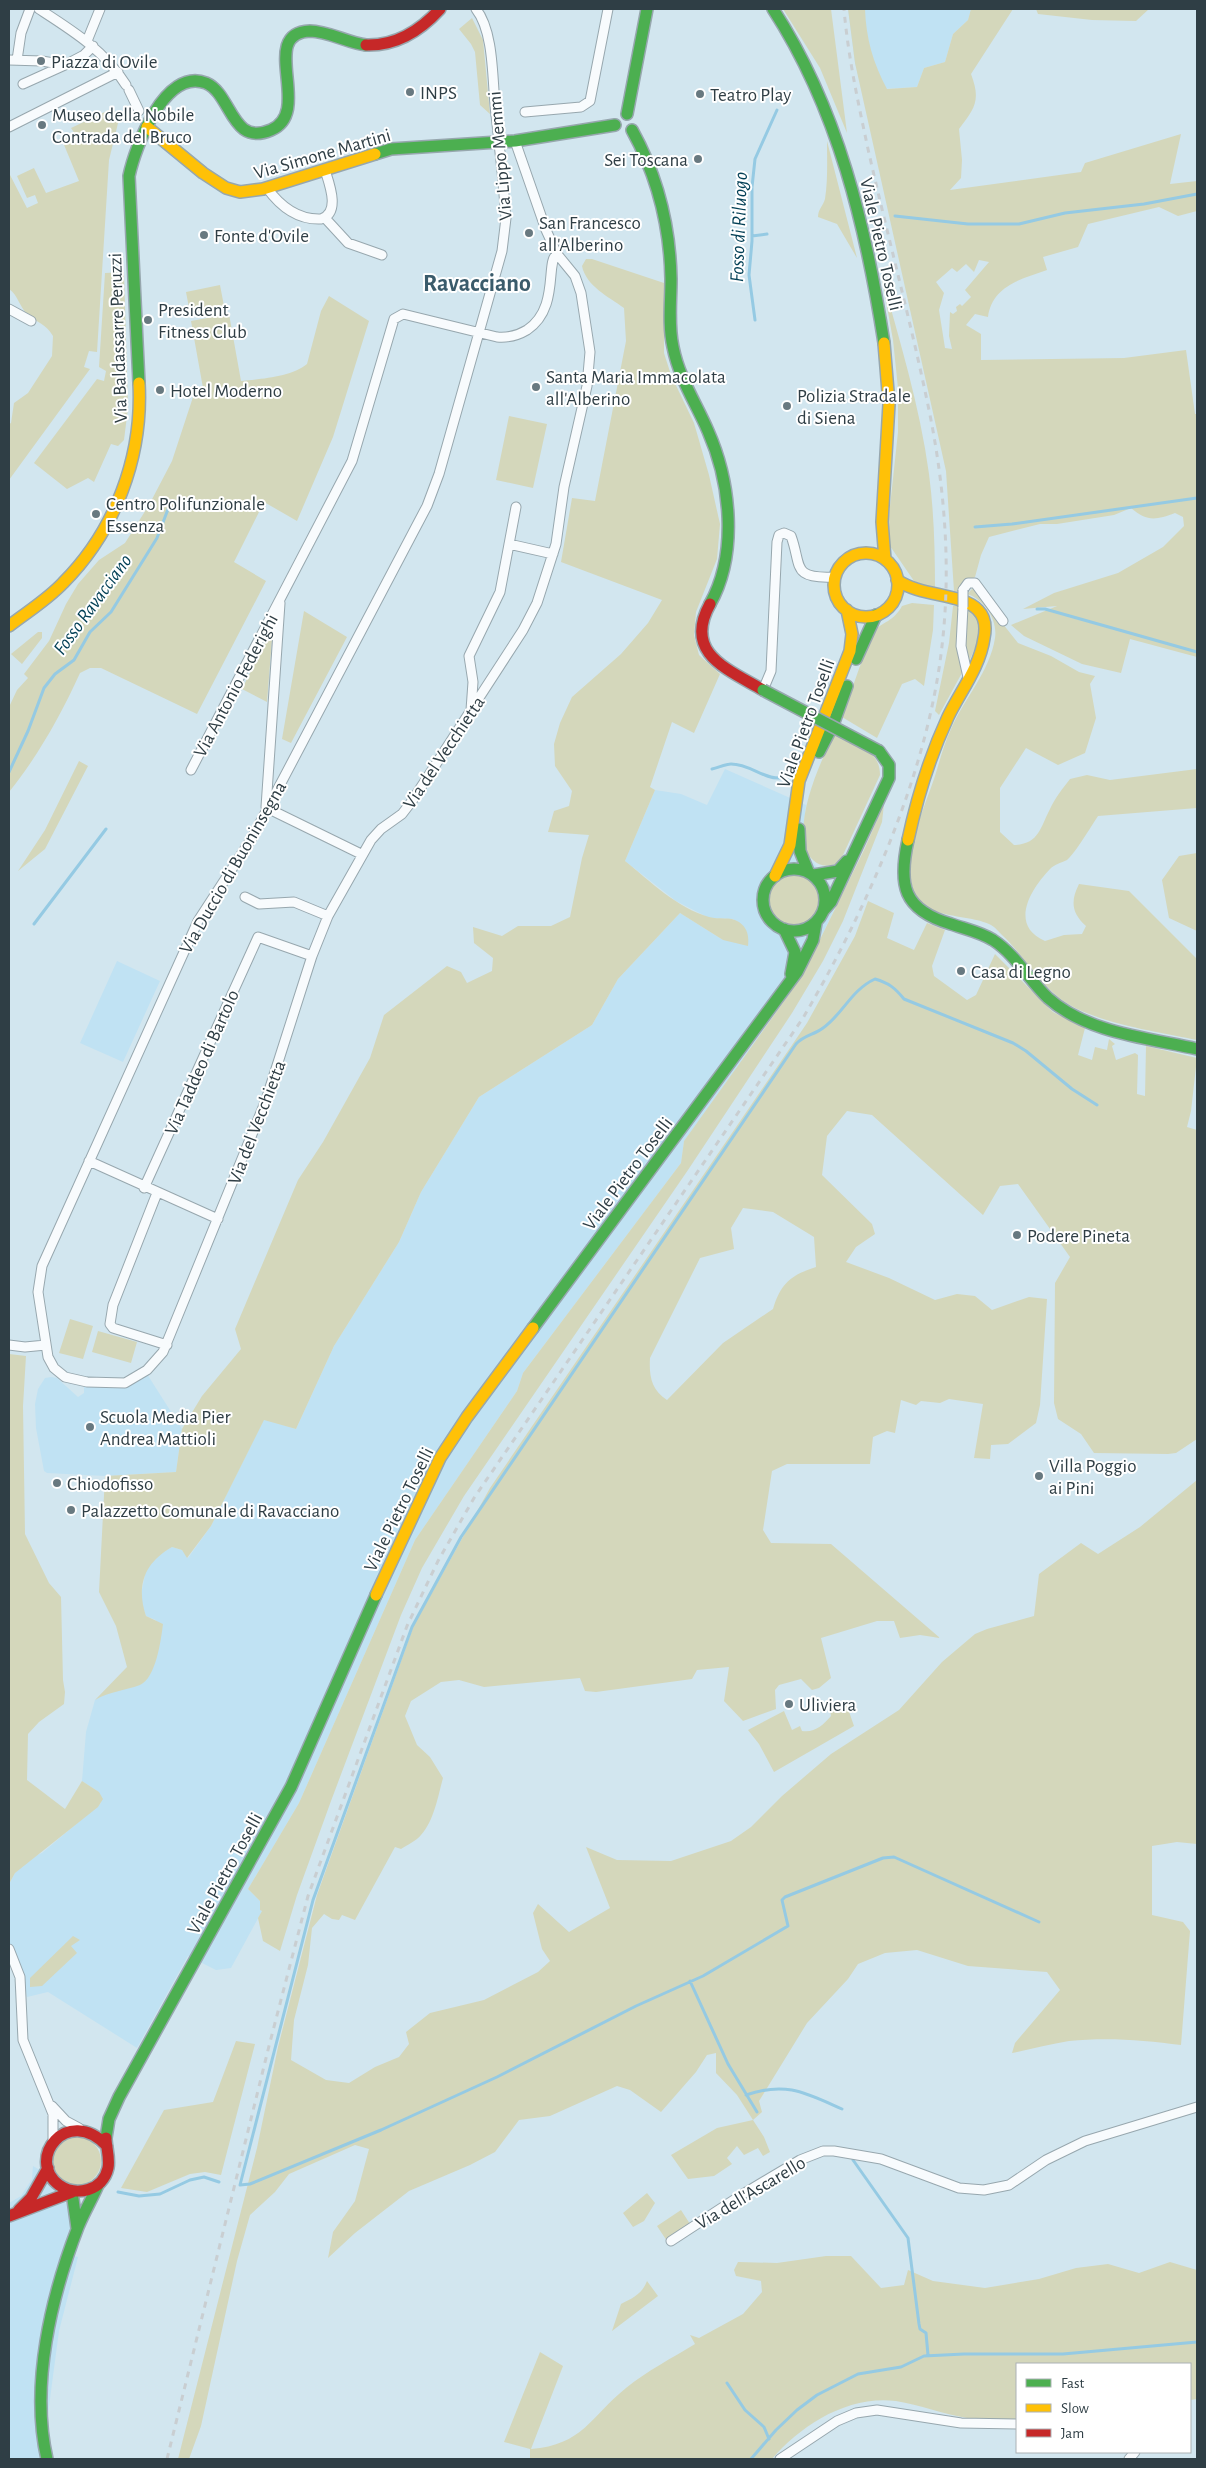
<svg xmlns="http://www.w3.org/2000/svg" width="1206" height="2468" font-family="'Alegreya Sans',sans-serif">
	<rect width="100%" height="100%" fill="#d2e6ef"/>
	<path fill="#c0e2f3" d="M848,9H971L968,20L953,34L945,62L924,68L917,87L862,90L855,63Z
		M725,769L806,805L804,825L809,857L833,889L834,910L802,976L684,1141L681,1163L523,1373L517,1391L415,1540L299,1803L248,1889L260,1901V1909L262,1911L231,1968L216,1970L188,1956L137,2048L48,1992L27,1997L21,1967L9,1942V1884L15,1873L32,1857L42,1853L101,1803L99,1792L82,1781L86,1732L95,1700L107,1693L143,1683L156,1620L146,1616L140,1599L146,1570L156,1556L172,1547L182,1550L188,1558L211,1526L264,1419L296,1429L334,1346L399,1242L421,1192L479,1097L592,1025L618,979L680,913L723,940L734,919L709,918L676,901L625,861L655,790L681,794L707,805Z
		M117,961L160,981L123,1062L80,1043Z
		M147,1374L182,1429L176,1472L105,1476L47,1473L44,1471L36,1428L35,1404L38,1389L45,1378L51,1377L57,1378L78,1397L84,1393V1387L129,1386Z
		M33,2166L40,2170L67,2205L74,2225L67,2254L78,2257L59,2331L42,2459H9V2203L21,2196L32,2179Z"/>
	<path fill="#d4d7bb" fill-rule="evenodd" d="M783,9H831L847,133L820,68Z
		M848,9H865C866,38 873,63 887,89L917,87L924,68L945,62L953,34L968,20L971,9H1013L971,74C981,100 975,108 959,129L962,160L961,178L950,190L1081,172L1085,163L1181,134L1170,184L1197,181V211L1178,216L1159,207L1088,224L1078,247L1043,257L1047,270C1021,279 992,286 988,317L975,314L966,325L981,334V360L1124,358L1186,350L1195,414H1197V657L1130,639L1121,673L1082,664L1024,636L1011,625L1057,606L1023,609L1054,593L1118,573L1163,547L1184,526L1183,517L1175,513C1156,520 1147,522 1131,508L1114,515L1057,524H1040L989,537L981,555L975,577L964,583L960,592L954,591L946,471L855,63ZM979,260L989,262L965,290L971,297L962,306L960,304L956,307L957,311L953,314L950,312L949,336L952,349L945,348L939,310L944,293L936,282L952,268L957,272L966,264L974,272Z
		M1036,9H1149L1136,21L1092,20L1038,14Z
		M472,18L483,40L490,114L480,105L475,52L471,44L459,29Z
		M113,108L119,119L109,160L97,352L89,351L84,367L90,369L9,480V424L11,423L14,403L28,393L52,356L53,336C46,324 38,323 28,315C20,308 18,295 9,289V173L27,208L38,203L35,195L27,198L17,176L34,168L46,193L79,181L62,140L75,134L71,128Z
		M827,141L857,258L837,224L818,217C818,209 823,206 825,199C828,180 827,160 827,141Z
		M586,259H592L664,283V353L671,375L694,423L709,475L720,524L717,559L696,612L694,635L699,655L720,674L694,733L672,722L650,787L655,790L625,861C650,881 677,908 709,917C719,920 730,916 739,922C748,928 749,937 748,946L723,940L680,913L618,979L592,1025L479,1097L421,1192L399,1242L334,1346L296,1429L264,1420L211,1526L187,1558L182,1550L172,1547C144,1563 136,1586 146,1616L163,1624C161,1640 156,1678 140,1685C124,1691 110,1691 95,1700L127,1667L116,1626L99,1592L105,1476L176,1472L182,1429L202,1396L241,1349L235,1329L298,1180L323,1142L370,1058L384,1015L447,966L461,972L467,983L492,971L493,958L474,943L473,927L502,936L518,926H551L570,917L582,858L589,835L548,832L554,811L569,806L572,791L555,766L554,744L560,723L572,697L621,654L648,623L662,600L561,562L572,498L595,501L626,341L624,308C609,297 586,286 582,266Z
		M124,272L128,408L124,440L118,446L111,444L94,482L88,478L67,489L34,463L97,379L104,381L106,371L99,367L105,273Z
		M881,273C899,339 920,406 929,474C934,512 935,550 935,589L914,581L890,546L888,525L898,432V388L893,340Z
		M220,285L224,306L190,313L186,292Z
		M329,296L369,321L333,437L297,521L264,502L234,562L266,581L197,714L101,668H90L80,673C61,715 38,756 9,792V707L17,690L28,678L24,674L49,641L66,604L78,584L99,560L125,543L149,505L172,461L194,394L203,388L191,321L229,314L241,381C260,379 292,377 307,364L321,311Z
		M509,416L547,424L533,488L496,480Z
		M972,589L976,590L1018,643L1051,656L1079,672L1095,676L1090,684L1096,718L1085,753L1058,765L1026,748L1000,788V832L1014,845C1039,844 1040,828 1050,809C1055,798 1063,788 1070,779L1087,775L1110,780L1197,769V808L1098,816C1092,825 1074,855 1067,860C1061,863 1055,864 1050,869C1030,890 1009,925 1045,941L1064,935L1082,934L1086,926C1072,913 1070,902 1079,884L1129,891L1197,959V1040C1158,1032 1088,1022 1058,997C1037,979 1022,954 1002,935C999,932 995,927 991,925C966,912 920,922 912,885C904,850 924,809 935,776C940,760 944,744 951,729C964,699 990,671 995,638C998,620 984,599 967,594Z
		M912,603L934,605L933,630L924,686L915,679L902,684L877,738L842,717L872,632C883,622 894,621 902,606Z
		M953,606H960L963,671L939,715L935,711L949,643Z
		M966,607L974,612L982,632L968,664L964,650Z
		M304,611L347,637L291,743L282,739Z
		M273,627L267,702L242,689Z
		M38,632H42V638L22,664L11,654Z
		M835,734C855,744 880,749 880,775L843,855L835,864C827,867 819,866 813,860C787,835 820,760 835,734Z
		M79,761L88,766L45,849L18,871L45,830Z
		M884,804L882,822L843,921L823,961L792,1013L688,1170L464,1496L422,1568L401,1615L331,1801L297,1895L280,1951L263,1941L258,1918L262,1911L260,1910V1901L248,1889L299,1803L415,1540L517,1391L523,1373L681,1163L684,1141L802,976L864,850Z
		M1197,853V931L1169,918L1162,880L1179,856Z
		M768 900a26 26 0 1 1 52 0a26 26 0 1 1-52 0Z
		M868,901L894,913L887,938L914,950L927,923L945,930L932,966L934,976L967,1000L976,995L995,954L1053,1012L1085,1028L1078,1055L1092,1060L1095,1047L1107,1050L1109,1039L1115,1044L1112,1046L1116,1060L1135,1053L1138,1055L1137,1094L1145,1096L1146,1046L1197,1058L1191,1111L1187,1127L1197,1130V1439L1176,1453L1168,1454L1094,1453L1081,1434L1058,1419L1054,1403L1055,1283L1070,1257L1018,1184L1000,1186L983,1215L872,1115L847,1111L827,1136L822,1175L872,1224L875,1234L856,1247L846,1262L889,1278L935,1300L957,1294L975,1296L992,1310L1029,1297L1047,1299L1040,1405L1036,1423L1008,1444L991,1445L990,1459L974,1458L983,1404L949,1399L940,1403L921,1401L916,1405L901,1400L895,1433L887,1431L873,1437L870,1464H787L772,1471L763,1530L771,1543L831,1544L940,1638L920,1635L900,1638L894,1621H877L821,1638L831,1678L819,1688L812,1690L801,1679L779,1685L775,1690L776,1709L743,1721L724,1701L729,1667L697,1670L692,1679L596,1692L585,1691L580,1678L484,1687L459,1680L441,1682L411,1701L405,1716L417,1745L430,1757L443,1778C438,1796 434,1821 421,1835C416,1841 407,1845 401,1849L395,1847L355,1920L342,1915L339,1920L332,1919L324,1914L312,1928L308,1965L294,2020L291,2060L326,2080L349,2083L375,2067L399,2057L409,2044L406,2032L430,2013L484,2000L538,1972L550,1961L542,1949L533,1913L538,1904L569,1932L610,1908L586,1847L617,1860L671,1861L731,1841L751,1827L782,1796L831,1754L899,1710L942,1662L975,1634L987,1629L1034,1616L1039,1574L1081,1543L1098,1554L1140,1527L1197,1480V1844L1177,1842L1152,1846V1915L1183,1922L1190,1931L1181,2045C1145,2040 1106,2037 1069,2041C1050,2044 1031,2049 1012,2053L1015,2043L1060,1990L1047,1972L968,1966L917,1950L885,1953L858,1964L848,1979L807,2023L759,2101L762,2112L753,2120L764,2137L770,2152L763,2156L758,2148L744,2155L737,2146L727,2158L732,2164L714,2176L688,2179L671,2155L717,2128L753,2120L737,2095L716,2073V2053L707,2055L696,2072L661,2112L630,2090L617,2086L550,2116L519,2120L495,2152L470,2165L409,2191L355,2233L328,2258L333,2232L355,2201L369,2149L355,2145L289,2174L275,2192L250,2215L237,2261L201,2426L189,2459H178L257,2148L278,2047L317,1895L414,1625L490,1488L807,1023L855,936ZM743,1208L773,1212L814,1237L816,1267C791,1275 781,1283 773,1309L723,1343L667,1400C651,1390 649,1375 650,1358L700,1258L734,1249L731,1228Z
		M70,1319L93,1326L83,1359L59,1353Z
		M98,1331L137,1342L131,1363L92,1352Z
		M9,1354L26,1356L23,1406L25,1534L49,1583L61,1597L63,1680L65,1692L64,1704L39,1722L28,1734L27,1780L65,1809L82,1781L99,1792L103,1799L98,1807L15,1873L9,1884Z
		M845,1700L854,1726L774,1772L759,1744L748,1730L784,1711L792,1730L800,1726L802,1731C815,1733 823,1725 831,1716L830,1709Z
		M73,1936L80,1940L71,1946L77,1953L42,1986L30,1987V1978Z
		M236,2041L255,2044L221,2175L205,2172L190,2174L147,2192L121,2188L164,2110L213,2102Z
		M53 2161a24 24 0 1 1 48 0a24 24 0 1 1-48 0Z
		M647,2193L655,2203L644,2221L633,2227L623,2213Z
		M681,2210L690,2224L667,2241L657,2226Z
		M826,2256H851L881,2288L904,2285L908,2270L933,2281L985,2288L1039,2279L1076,2268L1108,2264L1139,2273L1170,2262L1197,2270V2399L1190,2400V2364H1017V2419C1001,2419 983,2421 967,2418C943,2414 920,2405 896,2401C848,2395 801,2425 772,2459H530V2449L504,2442L540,2352L563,2366L531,2449C583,2445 590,2417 626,2388C647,2371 672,2358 695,2344L690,2335L699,2338L743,2314L762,2292L761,2281L736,2276L734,2270L738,2262L777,2263Z
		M647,2281L658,2296L612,2331L621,2304C633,2298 642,2294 647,2281Z"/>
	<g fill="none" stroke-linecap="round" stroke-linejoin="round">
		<path stroke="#95cae3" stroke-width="3" d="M895,216L968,224H1019L1065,213L1144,204L1197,194
			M752,236L767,234
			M755,320L749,275L752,241V187L755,159L777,110
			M975,527L1012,524L1197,498
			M1037,609H1045L1197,652
			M712,769C718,768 725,764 731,764C750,764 763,779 780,778
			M9,772L28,731L44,688L55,674L74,660L90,632L111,612L157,538L170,504
			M34,924L106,829
			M1039,1922L894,1857L883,1858L785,1897L782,1900L788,1926L703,1976L636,2006L497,2077L381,2130L250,2184L240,2185L313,1900L412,1627L461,1537L796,1044C804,1035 814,1035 823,1028C843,1014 851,990 875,979C889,983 895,988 904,999L1013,1043L1026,1051L1072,1089L1097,1105
			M690,1981L728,2064L757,2112
			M746,2095C786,2081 806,2093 842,2109
			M853,2160L908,2238L919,2324L920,2329L926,2333L928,2355
			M118,2192L139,2196L160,2194L190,2180L204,2177L219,2182
			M727,2383L745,2410L764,2427L769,2439
			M751,2459L776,2430L797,2410L817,2395L858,2374L901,2367L924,2356L964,2354H1063L1197,2342"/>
		<g stroke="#97a7ae" stroke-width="11">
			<path id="street" d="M39,9C73,31 104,50 126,85
				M476,9C495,33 492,84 496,115
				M87,41L100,9
				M9,60L42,61L65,65L84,55L93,46
				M17,60L21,33L30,9
				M23,84L65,65
				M129,90L139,111
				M525,112L581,107L590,101L608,9
				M9,127L118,72
				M502,171L506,218L502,251L439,474L427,506L252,838L198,921L42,1266L38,1292L48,1357L54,1368L65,1377L87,1382L125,1383L147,1370L163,1352L266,1100L312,956L328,916L371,840L381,829L402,814L412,801L523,630L537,603L556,544L564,487L587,386L590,352L581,293L575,276L557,254L546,230L515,141
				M267,188C280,206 298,220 321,219C341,213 329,183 325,170
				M325,218L348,243L382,255
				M9,309L31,321
				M509,544L553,554
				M963,590L968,583H975L1003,621
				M963,607L961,646L968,677
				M763,690L771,671L777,542L779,535L784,533L791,536C802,566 791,579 834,577
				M471,710L473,682L469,656L500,592L516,507
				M191,770L352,461L394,319L403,314L497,337C508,338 517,336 527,330C560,308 545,261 557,254
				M266,807L280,603
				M267,808L361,854
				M245,897L259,904L294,902L328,916
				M89,1161L218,1219
				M144,1188L258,937L312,956
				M157,1193L113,1305L110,1324L113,1328L167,1345
				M9,1345L25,1347L46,1345
				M9,1949L20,1977L23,2040L53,2114V2142
				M52,2106L66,2121L79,2128
				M671,2241L743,2194L800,2160L823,2151H834L881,2159L959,2188L984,2190L1009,2185L1046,2160L1085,2141L1197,2107
				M780,2459L837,2421L856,2413L877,2410L961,2423L1017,2424
				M1129,2459L1135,2452"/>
		</g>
		<g stroke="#97a7ae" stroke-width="14">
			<path id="fast" d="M773,9C838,109 866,227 884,343
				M627,114L647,9
				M632,130C658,177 670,225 671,279C671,302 668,325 673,347C679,378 696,403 708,431C731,483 738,554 710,604
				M375,154L391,149L515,141L615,125
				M139,383L129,176C135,147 165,67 206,83C232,94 231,147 271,130C314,112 257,33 310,31C328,31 348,43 366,45
				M856,659L876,615
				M819,752L833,725L847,686
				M799,829L800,851L808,871
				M908,840C898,885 903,910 951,924C965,929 980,932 993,940C1016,955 1029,980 1048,998C1087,1033 1148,1038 1197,1049
				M763 900a31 31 0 1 1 62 0a31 31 0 1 1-62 0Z
				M814,875L838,871L847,861
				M824,910L831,902L889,778V765L879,751
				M784,929L795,952L791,974
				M533,1328L797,972L813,940L816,923
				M106,2138L109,2119L119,2097L291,1787L376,1595
				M72,2192L77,2228
				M47,2459C30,2385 51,2297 78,2227C84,2212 92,2199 98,2185"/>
		</g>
		<g stroke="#97a7ae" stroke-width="14">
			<path id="slow" d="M147,127L203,173L226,188L240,192L263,189L375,154
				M884,343L889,404L882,522L885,559
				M834 585a32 32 0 1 1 64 0a32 32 0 1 1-64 0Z
				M897,580C921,597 962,593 978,610C985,617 986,628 984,638C980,667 960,692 948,717C930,756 917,798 908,840
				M9,626C27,612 47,600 63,583C115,531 143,457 139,383
				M775,876L790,845L799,781L850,651L852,634L847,610
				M376,1595L440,1458L467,1417L533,1328"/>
		</g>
		<g stroke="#97a7ae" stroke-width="14">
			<path id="jam" d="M366,45C396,46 420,31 440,9
				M710,604C683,653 727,669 763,690
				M106,2138C106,2147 110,2158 108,2168C103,2191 76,2197 59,2185C25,2160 67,2104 107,2146
				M19,2210L31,2198L48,2168
				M9,2216L72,2192"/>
		</g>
		<use href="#street" stroke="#f8fbfd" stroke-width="9"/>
		<use href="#fast" stroke="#4caf50" stroke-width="11"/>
		<use href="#slow" stroke="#ffc107" stroke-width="11"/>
		<use href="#jam" stroke="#c62828" stroke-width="11"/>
		<path stroke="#c9ced1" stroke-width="3" stroke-dasharray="6 6" stroke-linecap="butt" d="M167,2459L269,2046L308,1896L407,1626L438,1561L474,1498L803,1018C867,909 928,772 942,646C951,569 945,491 930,415C912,326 888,238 868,149C858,102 848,56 844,9"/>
		<g stroke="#97a7ae" stroke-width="11" stroke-linecap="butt">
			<path id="street-bridge" d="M496,115L502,171
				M963,607V590"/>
		</g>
		<g stroke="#97a7ae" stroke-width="14" stroke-linecap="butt">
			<path id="fast-bridge" d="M763,690L879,751"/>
		</g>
		<use href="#street-bridge" stroke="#f8fbfd" stroke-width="9"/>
		<use href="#fast-bridge" stroke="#4caf50" stroke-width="11"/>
	</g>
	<g fill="#687980" stroke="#fff" stroke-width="2">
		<circle cx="41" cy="61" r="5"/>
		<circle cx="410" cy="92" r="5"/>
		<circle cx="700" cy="94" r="5"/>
		<circle cx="42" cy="125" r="5"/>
		<circle cx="698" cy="159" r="5"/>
		<circle cx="529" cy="233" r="5"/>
		<circle cx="204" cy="235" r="5"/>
		<circle cx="148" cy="320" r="5"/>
		<circle cx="536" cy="387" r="5"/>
		<circle cx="160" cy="390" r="5"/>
		<circle cx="787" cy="406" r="5"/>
		<circle cx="96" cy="514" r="5"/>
		<circle cx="961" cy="971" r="5"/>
		<circle cx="1017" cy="1235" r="5"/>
		<circle cx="90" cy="1427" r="5"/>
		<circle cx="1039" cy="1476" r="5"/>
		<circle cx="57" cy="1483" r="5"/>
		<circle cx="71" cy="1510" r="5"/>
		<circle cx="789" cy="1704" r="5"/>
	</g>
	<g text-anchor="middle" stroke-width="4" stroke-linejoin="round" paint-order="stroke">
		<g font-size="19" fill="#2f3e45" stroke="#fff" text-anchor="start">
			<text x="51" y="68">Piazza di Ovile</text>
			<text x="420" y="99">INPS</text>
			<text x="710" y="101">Teatro Play</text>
			<text x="52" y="121">Museo della Nobile<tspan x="52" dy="22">Contrada del Bruco</tspan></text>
			<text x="688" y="166" text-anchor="end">Sei Toscana</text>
			<text x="539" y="229">San Francesco<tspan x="539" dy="22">all'Alberino</tspan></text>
			<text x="214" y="242">Fonte d'Ovile</text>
			<text x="158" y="316">President<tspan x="158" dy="22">Fitness Club</tspan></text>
			<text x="546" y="383">Santa Maria Immacolata<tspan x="546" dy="22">all'Alberino</tspan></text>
			<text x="170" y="397">Hotel Moderno</text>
			<text x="797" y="402">Polizia Stradale<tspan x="797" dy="22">di Siena</tspan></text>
			<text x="106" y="510">Centro Polifunzionale<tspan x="106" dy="22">Essenza</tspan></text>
			<text x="971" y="978">Casa di Legno</text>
			<text x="1027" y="1242">Podere Pineta</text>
			<text x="100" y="1423">Scuola Media Pier<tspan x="100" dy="22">Andrea Mattioli</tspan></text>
			<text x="1049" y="1472">Villa Poggio<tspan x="1049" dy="22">ai Pini</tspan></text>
			<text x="67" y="1490">Chiodofisso</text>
			<text x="81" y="1517">Palazzetto Comunale di Ravacciano</text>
			<text x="799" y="1711">Uliviera</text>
		</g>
		<g font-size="19" fill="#2f3e45" stroke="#fff">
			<text transform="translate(322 153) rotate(-16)" y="7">Via Simone Martini</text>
			<text transform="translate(499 156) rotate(-95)" y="7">Via Lippo Memmi</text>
			<text transform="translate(882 244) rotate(77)" y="7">Viale Pietro Toselli</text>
			<text transform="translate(117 338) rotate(-92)" y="7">Via Baldassarre Peruzzi</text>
			<text transform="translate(235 685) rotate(-62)" y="7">Via Antonio Federighi</text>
			<text transform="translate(805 723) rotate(-70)" y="7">Viale Pietro Toselli</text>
			<text transform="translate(443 752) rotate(-56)" y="7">Via del Vecchietta</text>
			<text transform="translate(232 867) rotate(-60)" y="7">Via Duccio di Buoninsegna</text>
			<text transform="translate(201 1062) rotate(-66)" y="7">Via Taddeo di Bartolo</text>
			<text transform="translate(256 1122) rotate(-69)" y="7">Via del Vecchietta</text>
			<text transform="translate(627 1173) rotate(-53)" y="7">Viale Pietro Toselli</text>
			<text transform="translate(398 1509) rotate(-64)" y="7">Viale Pietro Toselli</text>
			<text transform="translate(224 1873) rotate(-61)" y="7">Viale Pietro Toselli</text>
			<text transform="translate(750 2192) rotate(-31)" y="7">Via dell'Ascarello</text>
		</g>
		<g font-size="20" font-style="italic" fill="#023f55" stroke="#fff">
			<text transform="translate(738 227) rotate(-88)" y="7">Fosso di Riluogo</text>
			<text transform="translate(92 604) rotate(-54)" y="7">Fosso Ravacciano</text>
		</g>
		<g font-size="24" font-weight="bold" fill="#3a5b6b" stroke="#fff">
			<text x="477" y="291">Ravacciano</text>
		</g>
	</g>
	<rect width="1206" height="2468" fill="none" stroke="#2f3e45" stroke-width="20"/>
	<rect x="1016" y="2363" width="175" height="90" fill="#ffffff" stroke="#acb2b5"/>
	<rect x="1026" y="2379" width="25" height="8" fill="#4caf50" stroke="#acb2b5"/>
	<text x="1061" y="2388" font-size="15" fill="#2f3e45">Fast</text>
	<rect x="1026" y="2404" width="25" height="8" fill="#ffc107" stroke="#acb2b5"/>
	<text x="1061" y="2413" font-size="15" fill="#2f3e45">Slow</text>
	<rect x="1026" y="2429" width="25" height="8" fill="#c62828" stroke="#acb2b5"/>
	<text x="1061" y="2438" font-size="15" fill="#2f3e45">Jam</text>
</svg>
